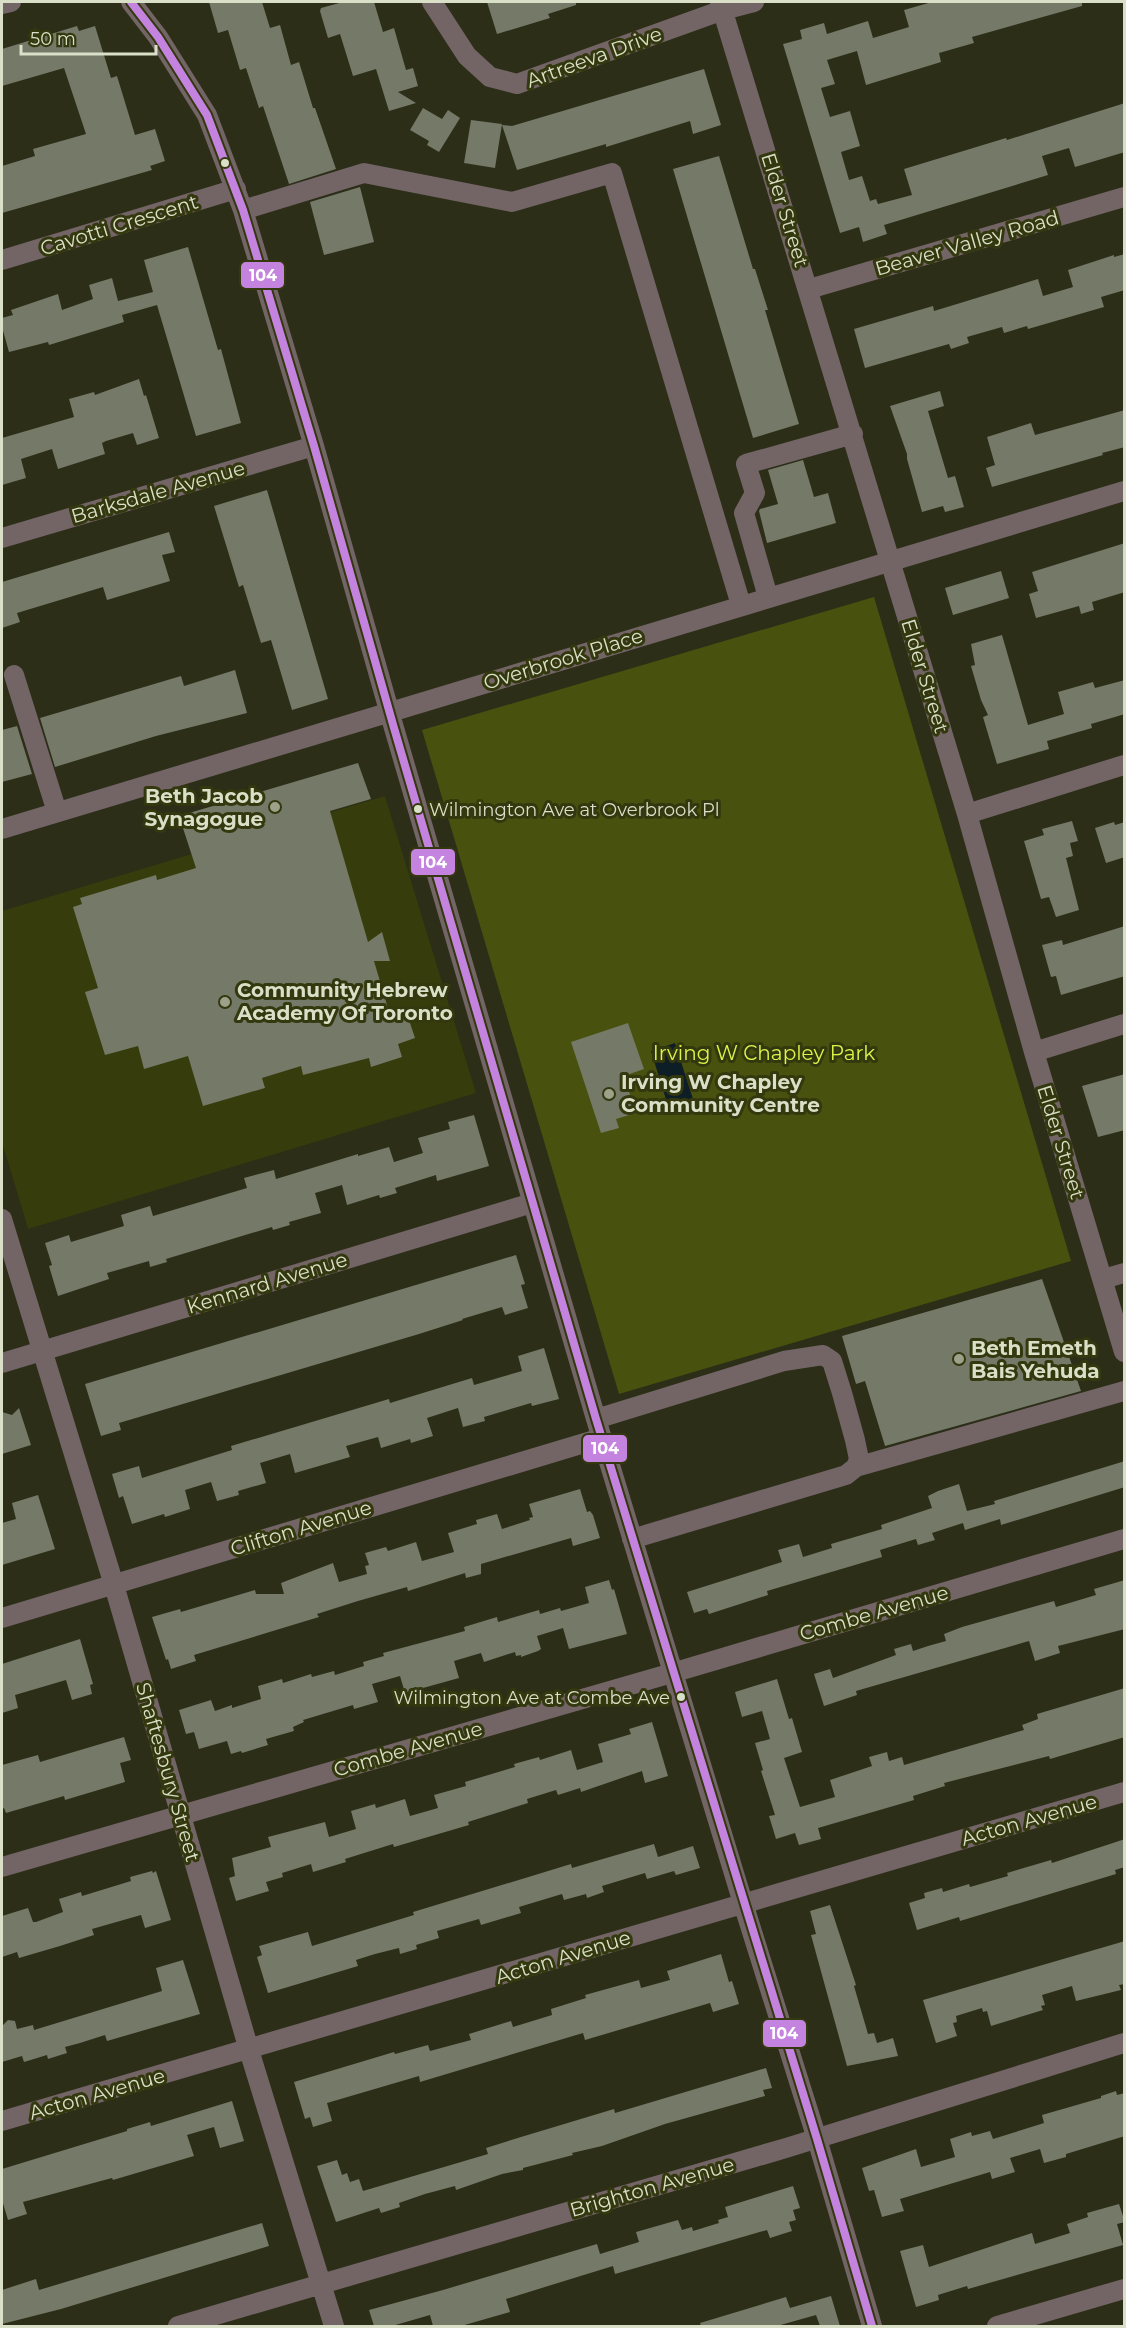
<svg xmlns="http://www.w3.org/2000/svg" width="1126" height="2328" font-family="Montserrat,sans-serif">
	<rect width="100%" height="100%" fill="#2c2e18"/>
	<path fill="#363c0b" d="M385,796L476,1093L28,1229L2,1142V911Z"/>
	<path fill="#49510e" d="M874,597L1071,1261L619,1394L422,730Z"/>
	<path fill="#0e1e26" d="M675,1043L693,1099L668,1106L651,1051Z"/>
	<path fill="#747968" d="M209,2H262L270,28L280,25L291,65L299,62L313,108H315L336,169L289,184L263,106L259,108L246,68L240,70L228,30L218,33Z
		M343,2H374L383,32L394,28L406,70L413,68L418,86L398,92L416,103L389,111L376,69L353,76L340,34L328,38L320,11L321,8Z
		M487,2H576V5L548,14L550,18L497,34Z
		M932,2H1082V6L972,37L974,43L939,53L941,62L866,85L857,51L827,60L835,84L821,88L830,117L850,111L860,146L841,152L849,180L862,176L870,201L876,199L878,204L912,195L904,169L1006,138L1007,140L1125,103V152L1075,167L1069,148L1042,156L1048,175L884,225L887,234L863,242L859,227L840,233L783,44L802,39L800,30L824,23L827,34L868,21L873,38L909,27L904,10Z
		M77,26L79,31L95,26L111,78L117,76L135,135L155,129L165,161L150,166L152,170L2,213V166L35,156L33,149L86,134L64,68L2,86V49Z
		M704,69L721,125L693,134L690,121L606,147V144L517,170L502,125L512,126Z
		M423,108L442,119L448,110L460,118L439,152L427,145L429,141L410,130Z
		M471,120L502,124L495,168L464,163Z
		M719,156L753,269H755L768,310H765L799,424L753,438L673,169Z
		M360,187L374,242L324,255L310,202Z
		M188,247L218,350L221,349L241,423L196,436L157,305L122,315L124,322L49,345L48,342L9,352L2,327V318L13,315L11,310L58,294L62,310L93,299L89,285L112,278L118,301L153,292L144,260Z
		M1125,254V290L1101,297L1104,307L1028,329L1027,326L1004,333L1002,327L967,337L969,343L951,349L949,344L865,368L854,329L933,306L934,311L957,304L1038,279L1043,296L1073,287L1068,270L1114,255V257Z
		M139,379L144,396L146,395L159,438L137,445L133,433L106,441L102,443L105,454L58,469L52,449L21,459L26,478L2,485V438L74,417L69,399L94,392L95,395Z
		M940,391L944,406L928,411L948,478L955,476L964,507L945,512L943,506L922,512L907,459V454L890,406Z
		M1125,410V447L1102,453L1103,455L992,487L986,468L995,465L987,437L1031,423L1035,435Z
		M803,460L814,497L828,493L836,523L767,543L759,511L760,509L778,504L768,470Z
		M267,490L328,699L292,710L271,640L261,643L243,585L239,587L214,506Z
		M169,532L175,552L162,555L170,581L107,600L103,587L17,613L20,622L2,628V582Z
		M1125,543V592L1092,602L1094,610L1081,614L1079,606L1036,618L1029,594L1038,591L1032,572Z
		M1001,571L1009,598L953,615L945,588Z
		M1002,635L1028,725L1064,714L1058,692L1093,682L1095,688L1125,680V714L1091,724L1092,728L1047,741L1049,749L997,764L983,717L988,715L981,700L971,666L975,665L971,644Z
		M235,670L247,713L156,736L55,767L40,718L181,676L184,686Z
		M17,726L32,774L2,782V730Z
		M358,763L371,799L330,811L368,942L382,932L390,961H374L392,1022L408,1017L415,1038L398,1044L402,1057L371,1067L369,1058L303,1075L301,1066L262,1078L265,1088L203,1106L188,1056L144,1069L138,1046L105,1055L85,992L98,988L73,907L82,904L80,898L156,875L157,880L196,868L179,816Z
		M1072,821L1078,841L1070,843L1073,856L1066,858L1079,910L1056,917L1049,897L1041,899L1024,841L1044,835L1042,829Z
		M1114,822L1115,825L1125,822V857L1106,863L1095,828Z
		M1125,926V976L1061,995L1056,976L1051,977L1042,945L1062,940L1063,945Z
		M628,1023L644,1069L624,1076L636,1113L616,1119L619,1128L601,1133L571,1042Z
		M1125,1074V1130L1098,1137L1082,1086Z
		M474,1115L489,1166L437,1181L436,1175L395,1188L397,1193L380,1198L379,1195L347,1205L342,1185L315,1193L321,1213L289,1222L290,1225L273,1230L272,1227L166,1259L167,1262L150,1267L149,1261L107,1273L109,1279L58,1296L49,1266L52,1265L45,1243L69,1235L71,1242L124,1226L121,1215L150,1206L153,1216L247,1188L244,1178L274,1170L276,1179L358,1154V1156L389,1147L394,1162L423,1153L418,1138L450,1129L448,1122Z
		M516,1255L525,1284L521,1285L528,1308L505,1315L502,1307L462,1319L463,1320L419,1334L119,1423L121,1430L101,1436L85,1384Z
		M1042,1279L1081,1391L885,1446L865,1381L856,1384L842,1336Z
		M544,1348L559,1399L532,1406L531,1403L484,1417L485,1421L463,1427L458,1408L427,1418L433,1436L411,1443L410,1439L381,1448L378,1437L346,1446L350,1457L295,1473L290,1454L260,1463L266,1483L238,1491L239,1495L217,1501L211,1482L185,1490L190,1509L165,1517L164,1514L132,1524L123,1496L119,1498L112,1474L139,1466L142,1478L232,1450L231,1446L389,1399L390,1403L472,1378L474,1385L522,1371L518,1356Z
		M19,1408L31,1445L2,1454V1412L12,1415Z
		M1125,1461V1487L1001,1525L1000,1519L965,1530L963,1523L932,1533L935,1540L918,1545L916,1539L880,1550L882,1557L767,1591L768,1595L709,1614L707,1609L694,1613L687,1592L782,1562L778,1550L799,1544L803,1557L832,1548L831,1544L882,1529L881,1525L932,1508L928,1496L938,1491L959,1484L967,1511L995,1504L994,1501Z
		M580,1489L587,1512L590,1511L593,1515L600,1538L573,1546L571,1538L481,1564V1574L466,1578L465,1573L408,1591L407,1587L358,1601L317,1614L319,1617L194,1655L196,1661L171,1669L168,1659L166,1660L152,1617L180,1609L181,1612L255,1590L256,1594H284L281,1583L333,1563L339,1582L367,1574L365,1566L369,1565L365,1553L386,1547L388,1551L416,1542L422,1561L454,1552L448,1533L477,1524L476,1520L497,1514L502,1529L530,1520L529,1518L533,1517L529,1504Z
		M38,1495L55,1549L2,1565V1523L16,1519L12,1503Z
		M609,1580L612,1590L614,1589L627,1634L569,1649L563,1628L537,1636L541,1649L538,1651L521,1657V1655L516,1656L515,1652L484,1662L481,1653L454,1661L459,1678L405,1693L400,1676L372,1684L378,1702L354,1709L353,1705L303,1720L304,1722L293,1727L294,1731L266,1739L268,1745L242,1753L241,1751L231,1754L227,1741L199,1749L194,1732L186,1734L179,1710L211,1700L215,1711L232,1705V1708L261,1699L258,1686L282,1679L283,1683L311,1674L312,1677L334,1671L335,1675L364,1666L363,1662L384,1656L383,1653L465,1631L464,1627L497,1617L498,1622L539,1610L540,1614L560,1608L561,1611L589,1603L585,1587Z
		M1125,1580V1629L1058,1646L1060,1653L1035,1661L1029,1641L856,1691L857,1695L824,1706L814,1674L830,1669L833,1678L896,1655L894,1649L911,1644L913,1651L928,1646L946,1641L944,1634L962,1627L1054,1601L1056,1607L1096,1595L1094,1589Z
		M80,1639L93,1684L90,1685L92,1694L72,1700L66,1680L15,1695L18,1708L2,1713V1664Z
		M777,1679L789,1719L792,1718L802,1752L784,1758L800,1807L835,1797L830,1780L872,1766L869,1757L887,1752L889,1761L902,1757L904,1765L1024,1730L1022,1725L1038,1719L1037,1714L1125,1688V1737L1050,1759L1049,1756L944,1783L945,1786L913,1796L914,1800L818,1828L821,1839L799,1845L795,1833L776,1839L769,1816L775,1815L761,1771L763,1770L755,1743L770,1739L762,1711L742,1717L735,1692Z
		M652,1722L668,1776L645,1783L642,1771L581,1792L580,1788L558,1795L556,1790L527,1799L528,1803L468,1822L469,1825L394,1847L393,1844L345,1859L346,1862L313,1872L311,1864L282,1873L283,1877L266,1882L269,1891L236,1901L229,1878L235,1876L232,1858L271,1847L268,1837L325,1822L329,1837L356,1829L351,1811L375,1804L376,1808L405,1799L410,1816L438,1808L434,1795L466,1786L465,1782L515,1767L514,1764L539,1757L540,1760L571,1750L577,1770L603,1762L598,1744L631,1734L629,1729Z
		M124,1737L131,1760L120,1763L125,1782L65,1800L64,1796L6,1813L4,1808L2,1809V1765L38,1755L40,1762Z
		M1125,1839V1867L1115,1870L1116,1874L960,1921L959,1917L917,1930L909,1903L925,1898L924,1893L942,1888L943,1892L969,1884L970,1887L1008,1876L1007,1873L1051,1860L1052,1863Z
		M654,1844L658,1857L693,1846L700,1868L676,1875L674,1871L647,1879L645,1873L602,1886L604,1892L587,1898L586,1894L564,1900L562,1894L519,1907L521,1913L481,1925L479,1919L437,1931L439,1938L416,1945L417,1949L400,1954L399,1948L375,1954L356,1960L358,1966L268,1993L257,1957L262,1955L259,1946L308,1932L312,1946L414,1915L413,1912L571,1864L572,1868Z
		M152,1871L153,1873L156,1871L171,1920L145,1928L141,1915L92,1929L94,1935L60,1946L19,1958L17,1952L2,1957V1916L28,1908L33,1922H36L63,1912L59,1899L81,1892L82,1896L131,1881L130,1877Z
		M830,1905L856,1985L854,1986L868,2034L874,2033L877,2043L893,2038L898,2056L847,2066L811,1935L816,1934L810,1911Z
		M1125,1941V1984L1119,1985L1121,1990L1076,2001L1072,1986L1042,1995L1045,2005L1041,2006L1043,2010L991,2026L987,2011L983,2012L982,2008L956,2016L957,2022L953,2023L957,2036L936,2043L923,2000Z
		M721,1954L729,1982L732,1981L739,2004L713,2012L710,2003L585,2040L583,2033L420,2082L419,2076L327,2103L332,2121L313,2127L310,2117L305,2119L294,2082L394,2052L395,2054L428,2045L430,2051L471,2040L469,2034L511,2021L513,2027L552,2015L551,2009L586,1998L585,1995L639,1980L641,1988L670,1980L667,1971Z
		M183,1960L200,2014L107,2041L105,2035L80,2043L65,2047L67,2053L48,2059L47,2055L24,2062L22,2056L2,2062V2026L8,2020L15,2021L17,2029L33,2025L34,2030L162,1991L156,1968Z
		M766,2068L772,2088L763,2090L765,2096L665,2124L602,2146L572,2153L573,2155L523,2168V2170L502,2174L456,2190L455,2186L425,2194L399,2203L400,2207L381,2213L379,2208L336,2222L317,2166L337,2160L342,2175L347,2173L350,2182L359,2179L363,2191L488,2154L486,2148L521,2137L614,2109L615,2113Z
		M1116,2091L1117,2095L1125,2093V2136L1066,2154V2157L1044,2163L1040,2149L1010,2158L1015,2172L992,2179L990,2172L900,2199L904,2211L882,2217L874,2190L869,2191L862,2168L916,2149L921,2167L955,2157L950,2139L971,2132L972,2136L990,2131L993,2139L1044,2123L1042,2115L1101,2098V2096Z
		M232,2101L244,2141L220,2148L214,2127L187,2135L194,2156L113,2180L112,2178L23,2202L27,2214L8,2220L2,2200V2169L127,2131V2129L150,2122L151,2126Z
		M793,2186L800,2208L793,2210L796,2220L789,2222L792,2231L770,2238L767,2230L615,2274L613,2266L506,2299L510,2312L461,2326H433L430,2315L392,2326H374L369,2310L443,2290L597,2244L600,2254L639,2242L636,2232L678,2220L682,2230L692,2227L693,2231L719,2223L718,2220L728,2217L725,2207Z
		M1119,2204L1125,2222L1117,2224L1123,2245L968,2289L967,2286L938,2295L939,2300L916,2307L900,2251L923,2245L929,2267L1032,2233L1035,2244L1070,2233L1067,2224L1088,2217L1087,2213Z
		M262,2223L269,2246L61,2309L2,2324V2290L36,2279L39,2290Z
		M831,2296L840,2326H820L816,2315L777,2326H701L700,2323L786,2297L790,2308Z"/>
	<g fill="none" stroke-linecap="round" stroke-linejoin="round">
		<path stroke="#736466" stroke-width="20" d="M131,2L158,37L207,115L243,210L314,446L394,728L596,1419L743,1903L817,2139L872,2326
			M432,2L467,56L490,77L517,84L723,10L754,2
			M720,2L967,814L1034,1052L1124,1352
			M2,4L11,2
			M243,210L364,173L512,202L612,173L741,605
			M2,260L236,189
			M809,289L1124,197
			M2,538L314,446
			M768,597L744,513L755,493L746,464L853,434
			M14,675L57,812
			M967,814L1124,765
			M2,829L1124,491
			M1034,1052L1124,1024
			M2,1219L114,1585L249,2050L334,2326
			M1103,1279L1124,1273
			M2,1363L532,1203
			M596,1419L784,1361L823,1355L832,1361L842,1393L855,1440L859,1459L856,1467
			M632,1539L846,1475L856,1467L1124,1391
			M2,1618L601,1438
			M2,1867L672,1673L1124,1539
			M2,2121L1124,1792
			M178,2326L786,2148L1124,2043
			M997,2326L1124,2289"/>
		<g stroke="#33380e" stroke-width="12">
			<path id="bus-1" d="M131,2L158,37L207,115L243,210L314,446L394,728L596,1419L817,2139L872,2326"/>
		</g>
		<use href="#bus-1" stroke="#c483df" stroke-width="8"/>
	</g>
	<g fill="#dadfc8" stroke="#33380e" stroke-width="2">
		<circle cx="225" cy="163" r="5"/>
		<circle cx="418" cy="809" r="5"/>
		<circle cx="681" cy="1697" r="5"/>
	</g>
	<g fill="#9da18a" stroke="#33380e" stroke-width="2">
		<circle cx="275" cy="807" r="6"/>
		<circle cx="225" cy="1002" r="6"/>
		<circle cx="609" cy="1094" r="6"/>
		<circle cx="959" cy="1359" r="6"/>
	</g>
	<g text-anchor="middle" stroke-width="6" stroke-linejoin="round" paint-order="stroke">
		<g font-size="18" fill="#dadfc8" stroke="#33380e" text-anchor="start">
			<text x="429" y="816">Wilmington Ave at Overbrook Pl</text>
			<text x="670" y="1704" text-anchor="end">Wilmington Ave at Combe Ave</text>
		</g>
		<g font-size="20" fill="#dadfc8" stroke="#33380e">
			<text transform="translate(594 57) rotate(-20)" y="7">Artreeva Drive</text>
			<text transform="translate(785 210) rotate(73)" y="7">Elder Street</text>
			<text transform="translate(119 225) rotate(-17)" y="7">Cavotti Crescent</text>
			<text transform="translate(967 243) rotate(-16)" y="7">Beaver Valley Road</text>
			<text transform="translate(158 492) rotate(-16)" y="7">Barksdale Avenue</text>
			<text transform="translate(563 659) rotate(-17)" y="7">Overbrook Place</text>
			<text transform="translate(925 676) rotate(73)" y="7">Elder Street</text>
			<text transform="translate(1061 1142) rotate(73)" y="7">Elder Street</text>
			<text transform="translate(267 1283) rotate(-17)" y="7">Kennard Avenue</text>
			<text transform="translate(301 1528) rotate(-17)" y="7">Clifton Avenue</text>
			<text transform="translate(874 1613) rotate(-16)" y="7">Combe Avenue</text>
			<text transform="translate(408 1749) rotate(-16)" y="7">Combe Avenue</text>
			<text transform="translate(168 1772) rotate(74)" y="7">Shaftesbury Street</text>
			<text transform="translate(1029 1820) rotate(-16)" y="7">Acton Avenue</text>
			<text transform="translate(563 1957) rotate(-17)" y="7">Acton Avenue</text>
			<text transform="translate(97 2094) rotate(-16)" y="7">Acton Avenue</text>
			<text transform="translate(652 2187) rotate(-16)" y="7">Brighton Avenue</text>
		</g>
		<g font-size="20" font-weight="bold" fill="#dadfc8" stroke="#33380e" text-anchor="start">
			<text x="263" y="803" text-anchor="end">Beth Jacob<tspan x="263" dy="23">Synagogue</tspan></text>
			<text x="237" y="997">Community Hebrew<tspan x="237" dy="23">Academy Of Toronto</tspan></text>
			<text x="621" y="1089">Irving W Chapley<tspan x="621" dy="23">Community Centre</tspan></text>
			<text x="971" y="1355">Beth Emeth<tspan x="971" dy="23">Bais Yehuda</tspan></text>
		</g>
		<g font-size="20" fill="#ddf34a" stroke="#33380e">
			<text x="764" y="1060">Irving W Chapley Park</text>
		</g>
	</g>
	<g stroke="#33380e" stroke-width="2">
		<rect x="240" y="261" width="45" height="28" rx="6" fill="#c483df"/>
		<rect x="410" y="848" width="46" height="28" rx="6" fill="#c483df"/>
		<rect x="582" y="1434" width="46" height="29" rx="6" fill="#c483df"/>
		<rect x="762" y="2019" width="45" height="29" rx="6" fill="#c483df"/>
	</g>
	<g font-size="16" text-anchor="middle" font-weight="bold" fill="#fff">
		<text x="263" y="281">104</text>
		<text x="433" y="868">104</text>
		<text x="605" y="1454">104</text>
		<text x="784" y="2039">104</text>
	</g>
	<rect width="1126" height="2328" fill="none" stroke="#dadfc8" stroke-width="6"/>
	<path d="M21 45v9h135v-9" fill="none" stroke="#dadfc8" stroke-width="3"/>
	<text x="30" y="45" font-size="18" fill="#dadfc8" stroke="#33380e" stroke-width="4.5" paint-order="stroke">50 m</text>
</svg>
